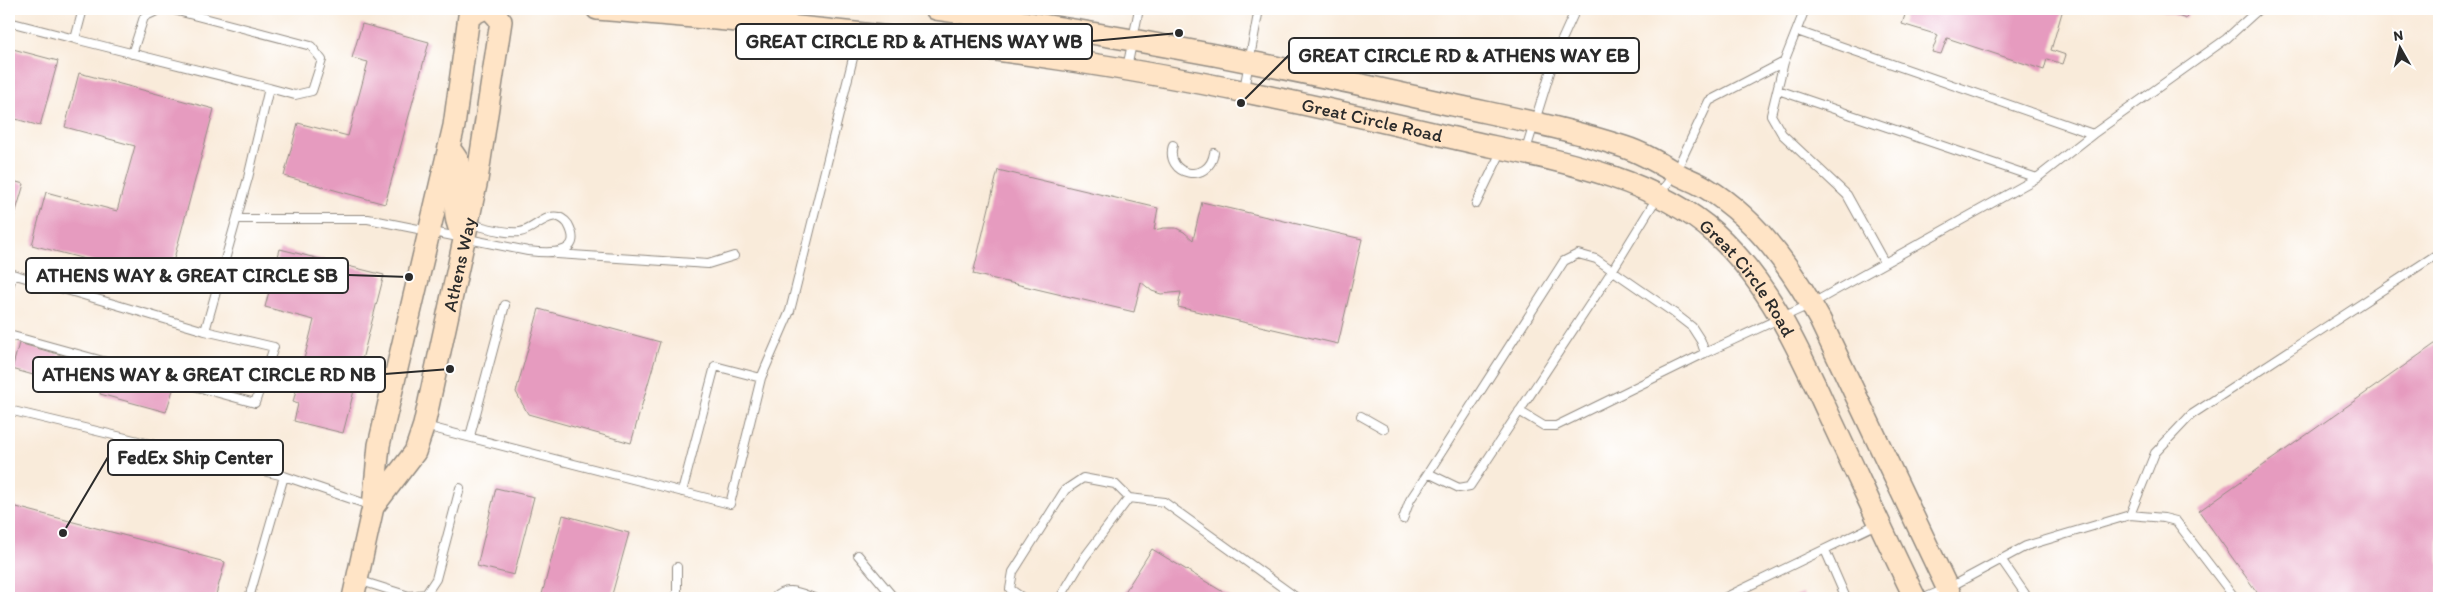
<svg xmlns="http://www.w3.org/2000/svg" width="2448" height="607" font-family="Itim,sans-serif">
	<rect width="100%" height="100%" fill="#fff"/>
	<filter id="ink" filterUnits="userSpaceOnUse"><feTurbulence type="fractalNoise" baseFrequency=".02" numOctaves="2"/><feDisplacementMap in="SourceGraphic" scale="10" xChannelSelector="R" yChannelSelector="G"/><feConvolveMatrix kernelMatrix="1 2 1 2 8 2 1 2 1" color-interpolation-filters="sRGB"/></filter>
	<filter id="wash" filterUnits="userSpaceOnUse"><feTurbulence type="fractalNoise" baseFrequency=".0096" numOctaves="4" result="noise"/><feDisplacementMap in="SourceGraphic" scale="20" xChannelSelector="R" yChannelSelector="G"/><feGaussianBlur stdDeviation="1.12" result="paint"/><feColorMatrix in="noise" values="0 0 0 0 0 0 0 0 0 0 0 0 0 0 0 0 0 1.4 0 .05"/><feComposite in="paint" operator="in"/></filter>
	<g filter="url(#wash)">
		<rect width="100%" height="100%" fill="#f9ebda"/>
		<g id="blocks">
			<path fill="#e69bbf" d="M1907,9H2063L2051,50L2066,55L2063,64L2047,59L2044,70L1947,38L1941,54L1932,52L1938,35L1902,24Z
				M2157,9H2190L2186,19Z
				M362,24L429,42L385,204L284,176L298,123L348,136L368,62L352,58Z
				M9,48L58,61L40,126L9,117Z
				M79,73L214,109L168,281L32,245L46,192L117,211L135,146L65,127Z
				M998,170L1158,208L1154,230L1164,228H1176L1184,232L1193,240L1202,202L1362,239L1338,344L1178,307L1181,292L1161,294L1152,291L1141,282L1134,312L973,274Z
				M9,180L24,184L9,235Z
				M280,249L384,275L343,433L294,421L298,404L293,402L314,320L265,307Z
				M539,309L660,342L631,443L528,414L516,392Z
				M2439,341V598H2261L2199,511Z
				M19,343L86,362L79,388L12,369Z
				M107,368L174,387L166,412L100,394Z
				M496,488L534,497L514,575L477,566Z
				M9,505L225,562L215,598H9Z
				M563,515L629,533L611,598H541Z
				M1152,549L1233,598H1121Z
				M1803,593L1805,598H1790Z"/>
		</g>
	</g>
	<g filter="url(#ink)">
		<use href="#blocks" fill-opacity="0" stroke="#928b82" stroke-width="1"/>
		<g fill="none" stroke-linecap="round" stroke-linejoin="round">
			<g stroke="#928b82" stroke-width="10">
				<path id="lane" d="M170,9L311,46L322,60L312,91L295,95L269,88
					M1805,9L1784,62L1771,115L1782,134L1847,195L1884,262
					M9,22L75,39
					M1797,31L2093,134
					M132,54L144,17L161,9
					M1127,68L1139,9
					M1244,89L1259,9
					M1778,90L2037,178
					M1173,145C1164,176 1209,185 1214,153
					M1525,153L1556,53L1576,9
					M1476,204L1502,150
					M237,219H368L528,251C546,253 586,257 568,224C552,204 536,230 520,232C504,234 485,227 470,224
					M557,254L708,264L734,256
					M9,273L205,331
					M9,286L13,275
					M9,335L255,403L274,347L205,331L248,178L269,88L75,39L83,9
					M1705,353L1811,304L2037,178L2093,134L2226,39L2259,9
					M9,410L284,476
					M1519,411L1544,426H1556L1705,353L1701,341L1692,327L1674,313L1596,259L1578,254L1564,261L1428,473L1459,488L1470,486L1612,271L1658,196L1675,173L1709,101L1784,62
					M1361,416L1384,429
					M425,426L730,504L761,378L790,311L859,34
					M470,436L505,305
					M682,492L715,366L761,378
					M2130,515L2164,518L2176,521L2235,598
					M1403,519L1410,500L1428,473
					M1825,550L1846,598
					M858,555L894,598
					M2001,559L2028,598
					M358,580L409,596L426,594L436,579L460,488
					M249,598L284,476L372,506
					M677,598V567
					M774,598C786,585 800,593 814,598
					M1023,598L1010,589L1013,572L1065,490L1083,478L1115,484L1129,498
					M1060,598L1084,558L1129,498L1164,502L1297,598
					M1724,598L1877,524
					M1924,598L1948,588L2026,546L2130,515L2155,453L2191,415L2439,253"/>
			</g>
			<g stroke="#928b82" stroke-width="24">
				<g id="secondary">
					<path id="s1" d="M597,9C751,21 905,36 1059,59C1189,78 1317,106 1445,136C1534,157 1645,170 1716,234C1769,283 1798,348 1828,413C1857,474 1885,537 1915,598"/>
					<path d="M936,9C1105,33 1273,64 1439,102C1501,116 1564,127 1624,147C1643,153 1659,163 1676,173C1686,179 1697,182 1706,188C1756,218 1793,270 1820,320L1952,598"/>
					<path d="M449,148C452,152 456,157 458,161C468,189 443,207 465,238"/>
					<path id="s2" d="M373,507L415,452L424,425L477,180L501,21L490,9"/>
					<path d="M353,598L373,507L379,445L454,126L469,16L483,9"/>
				</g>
			</g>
			<use href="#lane" stroke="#fff" stroke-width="8"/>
			<use href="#secondary" stroke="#ffe4c6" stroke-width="21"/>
		</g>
	</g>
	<g text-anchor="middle" stroke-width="4.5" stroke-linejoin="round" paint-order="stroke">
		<g font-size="19" fill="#2b2b2b" stroke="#fff">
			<text dy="7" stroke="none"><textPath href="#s1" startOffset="784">Great Circle Road</textPath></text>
			<text dy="7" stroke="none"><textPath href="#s2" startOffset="262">Athens Way</textPath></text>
			<text dy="7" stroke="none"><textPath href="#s1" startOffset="1204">Great Circle Road</textPath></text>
		</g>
	</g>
	<path fill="none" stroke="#2b2b2b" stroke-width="2" d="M1179 33L1092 41M1241 103L1289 55M409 277L348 275M450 369L385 374M63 533L108 457"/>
	<g fill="#2b2b2b" stroke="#fff" stroke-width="2">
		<circle cx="1179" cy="33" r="5"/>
		<circle cx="1241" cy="103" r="5"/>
		<circle cx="409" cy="277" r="5"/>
		<circle cx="450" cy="369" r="5"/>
		<circle cx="63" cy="533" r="5"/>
	</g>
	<g fill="#fff" stroke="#2b2b2b" stroke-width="2">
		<rect x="736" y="24" width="356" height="35" rx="5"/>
		<rect x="1289" y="38" width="350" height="35" rx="5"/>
		<rect x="26" y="258" width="322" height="35" rx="5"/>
		<rect x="33" y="357" width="352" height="35" rx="5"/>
		<rect x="108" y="440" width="175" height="35" rx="5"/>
	</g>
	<g font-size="20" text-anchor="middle" font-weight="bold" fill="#2b2b2b">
		<text x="914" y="48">GREAT CIRCLE RD &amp; ATHENS WAY WB</text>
		<text x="1464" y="62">GREAT CIRCLE RD &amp; ATHENS WAY EB</text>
		<text x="187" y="282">ATHENS WAY &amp; GREAT CIRCLE SB</text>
		<text x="209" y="381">ATHENS WAY &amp; GREAT CIRCLE RD NB</text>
		<text x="195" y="464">FedEx Ship Center</text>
	</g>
	<rect width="2448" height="607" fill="none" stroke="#fff" stroke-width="30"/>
	<g transform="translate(2400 48) rotate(352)" stroke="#ffffff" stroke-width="4" paint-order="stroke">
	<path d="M0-4L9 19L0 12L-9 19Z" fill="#2b2b2b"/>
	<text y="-8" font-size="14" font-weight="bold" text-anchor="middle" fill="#2b2b2b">N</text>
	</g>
</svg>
